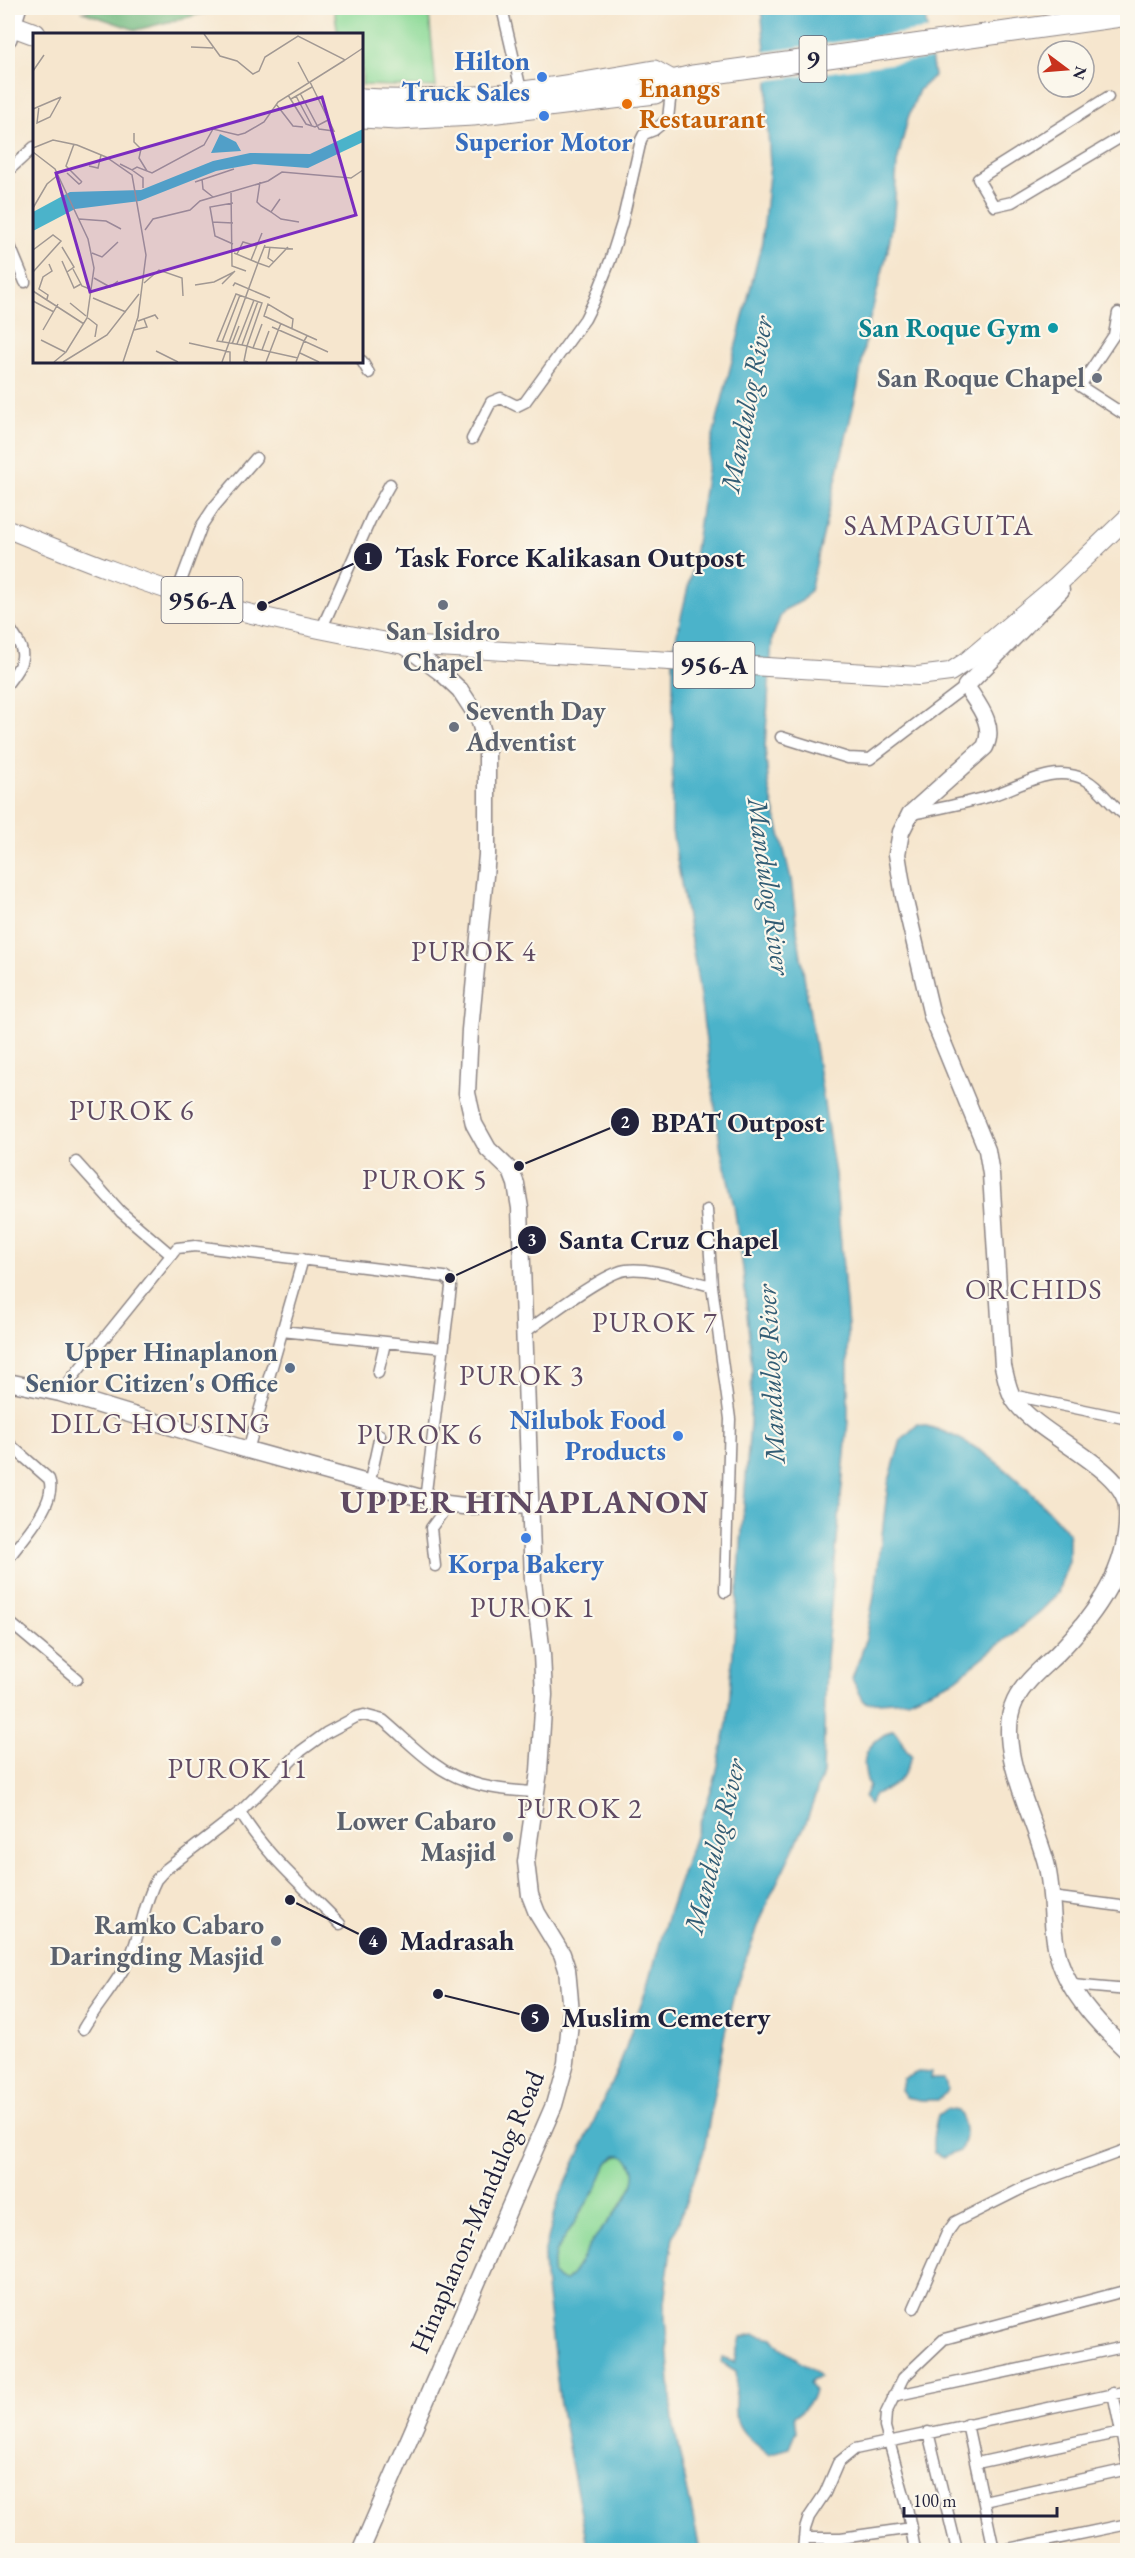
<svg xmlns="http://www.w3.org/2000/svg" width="1135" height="2558" font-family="'EB Garamond',serif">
	<rect width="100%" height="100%" fill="#fbf7ec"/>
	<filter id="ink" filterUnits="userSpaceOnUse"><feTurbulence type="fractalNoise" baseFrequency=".0167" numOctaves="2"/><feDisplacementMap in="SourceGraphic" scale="12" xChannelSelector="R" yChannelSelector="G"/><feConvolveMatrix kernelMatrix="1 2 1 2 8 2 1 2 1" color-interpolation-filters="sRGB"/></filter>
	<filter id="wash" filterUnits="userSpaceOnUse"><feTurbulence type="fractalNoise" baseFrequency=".008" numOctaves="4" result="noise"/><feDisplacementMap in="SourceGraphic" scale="24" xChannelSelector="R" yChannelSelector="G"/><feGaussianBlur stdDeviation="1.35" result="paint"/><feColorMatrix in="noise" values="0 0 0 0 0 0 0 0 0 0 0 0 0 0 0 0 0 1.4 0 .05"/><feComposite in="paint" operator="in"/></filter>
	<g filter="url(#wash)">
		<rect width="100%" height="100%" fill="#f6e6ce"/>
		<path fill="#8dda98" stroke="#587e6a" stroke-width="1.5" d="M334,8H454V12L429,14L436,87L362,85V34H338Z
			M620,2155C664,2165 602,2227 592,2242C583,2255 578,2269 566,2281L559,2280L552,2273L555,2253L598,2185L607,2163Z"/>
		<path fill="#72ba80" stroke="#4a6e5e" stroke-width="1.5" d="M95,8H224L136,30L83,12Z"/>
		<path fill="#4bb3ca" stroke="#366a82" stroke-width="1.5" fill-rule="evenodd" d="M761,8H924L934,76L919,90L908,118L897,163L894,215L888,250L867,330L858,386L810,591L802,601L786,609L780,617L772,639L765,748L769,788L791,879L798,937L835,1174L848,1327V1421L826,1659L823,1773L806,1823L768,1901L735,1988L724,2037L704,2151L673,2238L670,2256L664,2303L673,2422L700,2550H588L560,2405L545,2278L544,2254L559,2197L620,2064L649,1982L669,1911L715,1779L728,1719L750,1423L752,1369L743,1269L734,1206L721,1150L697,975L672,831L673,672V651L692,570L711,444L762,242L770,165L767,115L768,80ZM616,2156C623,2155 627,2157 631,2163C646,2188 605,2222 592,2242C583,2255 578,2269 566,2281L559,2280L552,2273L555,2253L598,2185L607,2163Z
			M918,1424C981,1437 1027,1487 1069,1533V1561L1062,1580L1058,1593L1042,1610L956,1679L908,1700L865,1703L852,1679L865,1643L876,1585L888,1484L901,1440Z
			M893,1729C902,1738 903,1749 912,1756C903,1781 899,1784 875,1794L869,1805L864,1797L869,1786C858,1756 866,1745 893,1729Z
			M918,2072L931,2073L930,2079H944C950,2090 946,2093 938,2100H920L905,2097L901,2090L903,2079Z
			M946,2109L958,2111C967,2124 967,2136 960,2151L944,2157L934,2153C931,2141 935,2128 938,2115Z
			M755,2334L773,2338L781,2348L815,2371L820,2377L813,2379L810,2383L814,2391C811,2402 804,2410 794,2416L796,2431L789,2448L768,2454C751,2440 733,2429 735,2405C735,2391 738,2386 736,2371L721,2362L722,2358L735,2362L741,2337Z"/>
		<path fill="#f6e6ce" d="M931,29L935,58L765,81L763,52Z"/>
	</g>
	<g filter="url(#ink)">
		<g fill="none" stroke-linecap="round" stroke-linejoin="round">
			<g stroke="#8c8484" stroke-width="13">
				<path id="street" d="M502,8L522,94
					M11,40L21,8
					M1108,97L978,179L994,206L1012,202L1128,133
					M8,171L34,147
					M8,241L25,282
					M1118,313L1114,335L1080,386L1128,417
					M362,361L369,373
					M472,439L491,402L501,398L517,406L525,402L585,319L594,301L610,261L622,223L641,140L644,134L654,130L668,119L672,82
					M177,592L202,525L214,507L256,458
					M8,626C26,652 28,657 8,683
					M321,630L372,516L390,484
					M781,737L848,758L870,759L966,686
					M912,814C936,809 961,804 984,798C1018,789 1051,762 1086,780C1103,789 1111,808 1128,817
					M76,1162L121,1212L170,1254
					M707,1210L712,1286L730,1419L725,1592
					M282,1331L443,1348
					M524,1333C544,1319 605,1272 626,1270C653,1267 685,1280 712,1286
					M378,1373L385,1343
					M60,1393L177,1248L195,1246L444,1277L450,1281L451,1287L425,1500
					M1012,1395L1128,1419
					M8,1443L49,1479C58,1503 21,1540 8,1559
					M248,1450L303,1259
					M369,1485L380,1435
					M435,1566L431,1528L448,1505
					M8,1621L77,1679
					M1051,1897L1128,1907
					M340,1924C306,1888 265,1855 240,1812L301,1751L326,1733L356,1717L364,1715L383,1720C400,1734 415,1750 433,1763C463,1786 498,1790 535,1792
					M1072,1985L1128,1990
					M83,2029C97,2005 116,1985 129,1959C141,1934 143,1905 156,1880L165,1870L240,1812
					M914,2308L947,2233L955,2222L1027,2186L1128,2149
					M1113,2393L1128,2466
					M893,2396L1128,2346
					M967,2424L994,2550
					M928,2432L957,2550
					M977,2463L1121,2432
					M984,2501L1128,2469
					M804,2538H841L912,2528
					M803,2550L805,2529L809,2517L825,2493L838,2463L855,2449L1128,2391
					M915,2550L906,2502L885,2427L886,2413L903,2378L944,2339L1128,2290
					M1003,2550L1128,2524"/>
			</g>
			<g stroke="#8c8484" stroke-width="19">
				<path id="secondary" d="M1061,590L966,686C978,705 996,725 985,747L910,814L901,832L897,854L904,897L932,1016L987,1150L991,1174L1003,1366C1006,1378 1008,1390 1014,1400C1038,1436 1124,1467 1127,1507C1131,1567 1096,1614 1057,1654C1042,1668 1024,1682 1015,1701C993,1747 1037,1822 1047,1867C1055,1901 1049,1938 1063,1970C1076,2001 1104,2029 1128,2052
					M8,1382L60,1393L248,1450L439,1503L463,1506L531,1504
					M361,2550L554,2105L566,2062L571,2012L567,1969L562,1954L537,1913L530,1895L526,1862L539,1771L544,1695L542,1654L533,1581L520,1208L516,1184L511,1171L488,1149L474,1124L467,1093L470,1030L487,855V746L479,719L460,690L443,674L404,645"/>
			</g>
			<g stroke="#8c8484" stroke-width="20">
				<path id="primary" d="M8,529C76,557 146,585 217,605C279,622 341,634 404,645L918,676L950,672L967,661L1056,586L1128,517"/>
			</g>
			<g stroke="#8c8484" stroke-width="23">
				<path id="highway" d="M8,24L35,34
					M362,99C460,105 558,88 654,71L672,81
					M362,117L397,119L473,115L655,93L672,81L693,76L1128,15"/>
			</g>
			<use href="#street" stroke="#fff" stroke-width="10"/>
			<use href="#secondary" stroke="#fff" stroke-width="16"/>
			<use href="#primary" stroke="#fff" stroke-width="18"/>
			<use href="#highway" stroke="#fff" stroke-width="21"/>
		</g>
	</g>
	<g fill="#3f7fe0" stroke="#fbf7ec" stroke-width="2">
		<circle cx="542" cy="77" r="6"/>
		<circle cx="544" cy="116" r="6"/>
		<circle cx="678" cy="1436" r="6"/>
		<circle cx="526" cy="1538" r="6"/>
	</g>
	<circle fill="#e8710a" stroke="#fbf7ec" stroke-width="2" cx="627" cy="104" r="6"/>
	<circle fill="#0f9aa8" stroke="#fbf7ec" stroke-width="2" cx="1053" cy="328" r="6"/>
	<g fill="#6b7280" stroke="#fbf7ec" stroke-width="2">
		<circle cx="1097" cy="378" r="6"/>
		<circle cx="443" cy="605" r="6"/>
		<circle cx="454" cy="727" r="6"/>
		<circle cx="508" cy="1837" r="6"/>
		<circle cx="276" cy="1941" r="6"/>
	</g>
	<circle fill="#5c6f8a" stroke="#fbf7ec" stroke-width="2" cx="290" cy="1368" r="6"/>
	<g text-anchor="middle" stroke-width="4.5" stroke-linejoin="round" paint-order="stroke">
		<g fill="#fbf7ec" stroke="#636270" stroke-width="1.5">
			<rect x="799.5" y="36" width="27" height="46" rx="4.5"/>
			<rect x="161.5" y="577" width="81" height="46" rx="4.5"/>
			<rect x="673.5" y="642" width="81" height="46" rx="4.5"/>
		</g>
		<g font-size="26" font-weight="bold" fill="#22223b">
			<text x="813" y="68">9</text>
			<text x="202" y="609">956-A</text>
			<text x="714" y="674">956-A</text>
		</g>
		<g font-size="27" font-weight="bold" fill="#366cbe" stroke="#fbf7ec" text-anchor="end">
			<text x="530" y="70">Hilton<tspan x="530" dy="31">Truck Sales</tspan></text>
			<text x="544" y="151" text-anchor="middle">Superior Motor</text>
			<text x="666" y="1429">Nilubok Food<tspan x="666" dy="31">Products</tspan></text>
			<text x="526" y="1573" text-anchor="middle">Korpa Bakery</text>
		</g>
		<g font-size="27" font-weight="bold" fill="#c56008" stroke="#fbf7ec" text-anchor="start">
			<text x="639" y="97">Enangs<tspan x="639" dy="31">Restaurant</tspan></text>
		</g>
		<g font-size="27" font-weight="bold" fill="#0d838f" stroke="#fbf7ec" text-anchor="end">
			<text x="1041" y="337">San Roque Gym</text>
		</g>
		<g font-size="27" font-weight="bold" fill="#5b616d" stroke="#fbf7ec" text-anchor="end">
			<text x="1085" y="387">San Roque Chapel</text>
			<text x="443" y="640" text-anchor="middle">San Isidro<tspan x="443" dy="31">Chapel</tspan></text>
			<text x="466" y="720" text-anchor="start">Seventh Day<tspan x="466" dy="31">Adventist</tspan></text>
			<text x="496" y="1830">Lower Cabaro<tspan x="496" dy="31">Masjid</tspan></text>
			<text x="264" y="1934">Ramko Cabaro<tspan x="264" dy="31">Daringding Masjid</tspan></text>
		</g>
		<g font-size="27" font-weight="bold" fill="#4e5e75" stroke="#fbf7ec" text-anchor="end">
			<text x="278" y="1361">Upper Hinaplanon<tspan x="278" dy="31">Senior Citizen's Office</tspan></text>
		</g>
		<g font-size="27" fill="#22223b" stroke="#fbf7ec">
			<text transform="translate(477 2212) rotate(-67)" y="9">Hinaplanon-Mandulog Road</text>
		</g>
		<g font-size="28" font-style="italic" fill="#325c74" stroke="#fbf7ec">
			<text transform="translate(746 404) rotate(-79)" y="10">Mandulog River</text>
			<text transform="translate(770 886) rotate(82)" y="10">Mandulog River</text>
			<text transform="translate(770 1374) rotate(-93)" y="10">Mandulog River</text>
			<text transform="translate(714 1846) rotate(-76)" y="10">Mandulog River</text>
		</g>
		<g font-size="28" letter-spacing="1.5" fill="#5f4962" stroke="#fbf7ec">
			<text x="939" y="535">SAMPAGUITA</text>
			<text x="474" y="961">PUROK 4</text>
			<text x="132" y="1120">PUROK 6</text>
			<text x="425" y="1189">PUROK 5</text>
			<text x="1034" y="1299">ORCHIDS</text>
			<text x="655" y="1332">PUROK 7</text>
			<text x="522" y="1385">PUROK 3</text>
			<text x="161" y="1433">DILG HOUSING</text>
			<text x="420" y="1444">PUROK 6</text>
			<text x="533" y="1617">PUROK 1</text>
			<text x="238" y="1778">PUROK 11</text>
			<text x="580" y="1818">PUROK 2</text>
		</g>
		<g font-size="33" font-weight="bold" letter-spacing="1.5" fill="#5f4962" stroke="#fbf7ec">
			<text x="525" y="1513">UPPER HINAPLANON</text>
		</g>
	</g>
	<g transform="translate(33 33)">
		<rect width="330" height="330" fill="#f6e6ce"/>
		<path d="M330,96V109L275,135L221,131L183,138L107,168L42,176L0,198V179L37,159L108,157L180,128L217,120L277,121ZM187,101L203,109L208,118L178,120Z" fill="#4bb3ca"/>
		<path fill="none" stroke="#a19893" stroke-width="1.5" d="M171,1L187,23L204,28L220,41L226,38L232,24L265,3L312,27L330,15M158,14L180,15M265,29L276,50M0,38L11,22M267,60L286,96L301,98L277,49M255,62L273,91L282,94L297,86M263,63L279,93M258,66L279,54M243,71L260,93L270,94M6,73L4,90L17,84L28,64M0,76L28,64M101,100V109L108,116L106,125L114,138M41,111L33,133L49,149M0,115L20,107L44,112L73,124L99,142L113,222L105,284L90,329M0,119L22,136L55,206L61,235L54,285L33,319L21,329M87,131L99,137L104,134L119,140L171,112L180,96L205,102L212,100L231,89L245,69L312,27M56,133L65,135L68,122M99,137L110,145V155M34,140L46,151L49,149M169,146L170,156L180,164M162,149L201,136M227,149L224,169L228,173L238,179L247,166M198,158L199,233L213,238M0,175L14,151L25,142M238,179L248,186L266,189M46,186L73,188L88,196M179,189L200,190M112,197L120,186L157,177L167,168L235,148L249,139L318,145L330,137M200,211L182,203L177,174L200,170M232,212L225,230L236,234L255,214M29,214L41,234L34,239M231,214L260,216M237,214L235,225L241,229M0,217L20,202L28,208L0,239M59,220L69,224L85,209M204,221L210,209L224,213M218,227L229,200M29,228L41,255L48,251M40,236L49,253L57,256M61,245L77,254L85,248M111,250L126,237L149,245L150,263M189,251L202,238M162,252L181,249L201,239M200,253L202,250L237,265M0,258L51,291M60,265L93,279M14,266L15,262L6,256L10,244L19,238L16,231M0,268L21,279M37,270L53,283M55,285L64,292L62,304M105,288L122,282L125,286M239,294L271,308L274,303M259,295L260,286L235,271L231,283L284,307M10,297L25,271M101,297L114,294L111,286M8,307L32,319M189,309L207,262M156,310L197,319V329M199,311L206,293M204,311L221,267M209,312L225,268M220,315L229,291M229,317L236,298M123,318L145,329M267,320L286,329M30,329L74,302L106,261M189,329L225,230L201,220M215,329L211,328L214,313L229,270L203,261L184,308L203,311L209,312L214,313L220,315L265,325M233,329L248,290M263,329L271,308L295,319"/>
		<path fill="#7b2cbf" fill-opacity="0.15" stroke="#7b2cbf" stroke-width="3" d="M289,64L323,182L57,259L23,140Z"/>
		<rect width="330" height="330" fill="none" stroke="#22223b" stroke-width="3"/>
	</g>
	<path fill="none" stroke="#22223b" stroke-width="2" d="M262 606L368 557M519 1166L625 1122M450 1278L532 1240M290 1900L373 1941M438 1994L535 2018"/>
	<g fill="#22223b" stroke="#fbf7ec" stroke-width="2">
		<circle cx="262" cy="606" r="6"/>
		<circle cx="519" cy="1166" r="6"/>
		<circle cx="450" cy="1278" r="6"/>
		<circle cx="290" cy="1900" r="6"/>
		<circle cx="438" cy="1994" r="6"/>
		<circle cx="368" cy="557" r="15"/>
		<circle cx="625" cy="1122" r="15"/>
		<circle cx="532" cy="1240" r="15"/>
		<circle cx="373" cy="1941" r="15"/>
		<circle cx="535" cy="2018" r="15"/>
	</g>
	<g font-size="18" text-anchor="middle" font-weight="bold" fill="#fff">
		<text x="368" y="564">1</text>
		<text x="625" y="1128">2</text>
		<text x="532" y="1246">3</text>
		<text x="373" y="1947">4</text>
		<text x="535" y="2024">5</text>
	</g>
	<g font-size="28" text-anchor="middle" font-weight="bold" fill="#22223b" stroke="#fbf7ec" stroke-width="4.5" stroke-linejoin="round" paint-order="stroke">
		<text x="570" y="567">Task Force Kalikasan Outpost</text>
		<text x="738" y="1132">BPAT Outpost</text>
		<text x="669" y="1249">Santa Cruz Chapel</text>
		<text x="457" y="1950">Madrasah</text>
		<text x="666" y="2027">Muslim Cemetery</text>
	</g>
	<rect width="1135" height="2558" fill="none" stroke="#fbf7ec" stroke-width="30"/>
	<g transform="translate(1066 69) rotate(106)"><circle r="28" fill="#fbf7ec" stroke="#a4a2a5" stroke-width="1.5"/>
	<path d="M0-4.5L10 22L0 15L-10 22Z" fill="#c8321e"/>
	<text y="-9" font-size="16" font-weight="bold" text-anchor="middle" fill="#22223b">N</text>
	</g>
	<path d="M904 2507v9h153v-9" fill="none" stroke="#22223b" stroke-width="3"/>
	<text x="913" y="2507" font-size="18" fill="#22223b" stroke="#fbf7ec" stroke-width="4.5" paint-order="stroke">100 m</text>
</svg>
